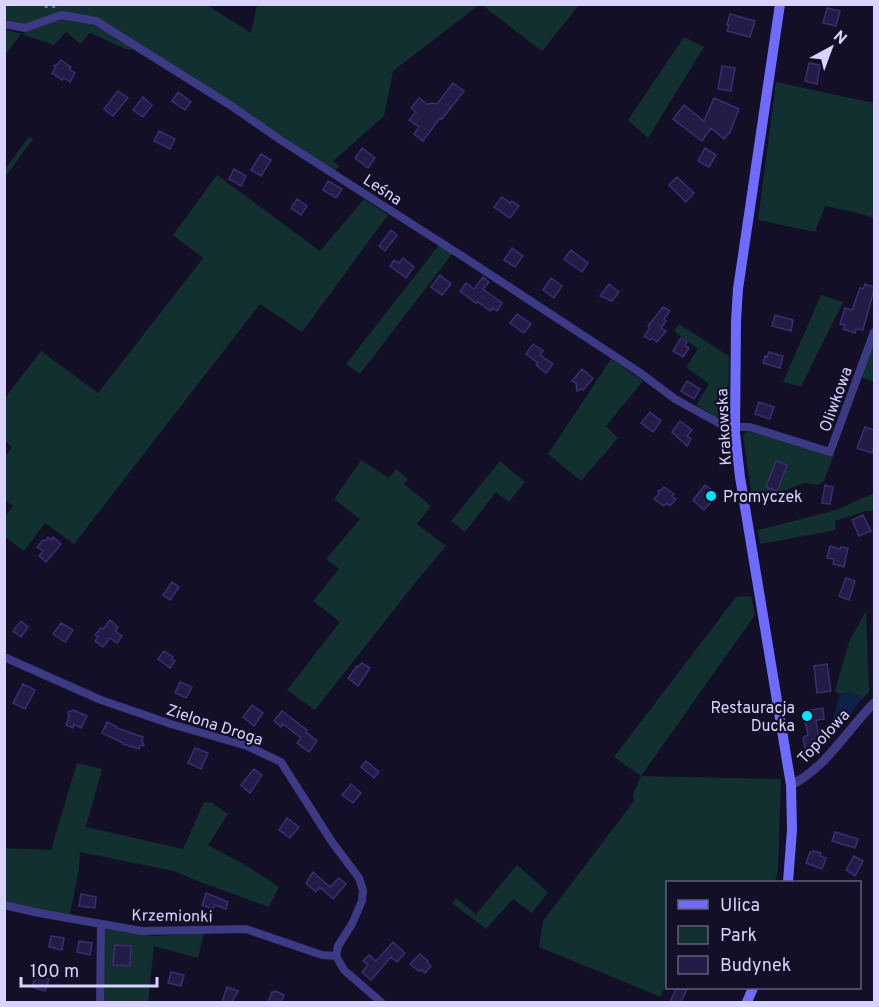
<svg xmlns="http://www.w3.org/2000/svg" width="879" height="1007" font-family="Overpass,sans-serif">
	<rect width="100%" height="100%" fill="#130f26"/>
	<path fill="#12302f" d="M4,5H207L251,33L257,5H479L393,71L384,116L333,161L339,166L335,171L94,18L60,12L25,25L5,19Z
		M482,5H579L542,51Z
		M61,18L96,25L135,49L128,50L90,33L80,44L66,32L54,45L21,34L5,55V29L21,34Z
		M684,37L704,47L648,138L628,120Z
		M776,82L874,103V218L854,212L825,206L815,232L758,220Z
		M29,137L33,139L5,177V169Z
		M217,175L320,251L364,199L388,215L302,332L260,304L74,544L45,523L24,551L5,537V517L13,506L5,500V457L12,447L5,441V398L41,351L98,393L203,258L173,235Z
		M439,245L452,254L360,374L346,364Z
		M821,295L843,302L801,387L783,382Z
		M679,324L729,356L728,424L696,405L709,384L686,367L698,349L674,331Z
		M874,341V382L861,377Z
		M611,359L643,381L606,426L618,438L581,481L548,454Z
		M748,429L834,454L824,481L818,485L804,483L753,503L743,436Z
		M361,460L389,478L396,469L408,479L404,484L431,506L417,524L446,546L415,583L315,710L287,690L340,622L313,601L339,569L326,559L360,519L334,499Z
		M500,461L525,482L509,502L496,492L465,532L451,521Z
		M874,493V511H866L835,521L836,530L760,544L758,530L836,510Z
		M751,596L755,615L641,776L781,779L778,869L775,882H668L667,981L661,997L539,947L543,921L634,801L633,794L641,776L614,757L736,597Z
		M866,611L869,692L861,700L860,697L851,692L839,694L835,691L849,642Z
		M77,763L102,769L86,827L183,849L204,802L212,803L228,814L208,845L247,866L279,887L269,907L195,880L174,871L80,852L79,869L70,915L5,903L4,848L51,850Z
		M517,865L548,892L532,913L513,899L486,929L452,903L456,898L476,914Z
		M104,929L154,936L204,933L198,958L154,946L148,1002H104Z"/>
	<path fill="#0c2248" d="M851,692L860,697L861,700L848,718L833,736L829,733L840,694Z"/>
	<path fill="#241b47" stroke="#3b2d73" stroke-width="1.5" d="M827,8L840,11L836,26L823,23Z
		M730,14L755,21L750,37L727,31L729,25H727Z
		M61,60L71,67L69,69L75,73L70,82L64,78L62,80L52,73L55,69L54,66L58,64Z
		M809,63L820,65L817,84L805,81Z
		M722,66L735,68L731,91L718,89Z
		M453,83L464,91L442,119L440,118L423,141L414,134L419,127L409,120L416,112L411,108L419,98L427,104L433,103L437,104Z
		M118,91L128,98L113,116L104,109Z
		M178,92L191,102L185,110L172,101Z
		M143,97L152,105L143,117L133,110Z
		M714,98L739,109L730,132L724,139L711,128L702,141L673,119L684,105L704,121Z
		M159,131L175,139L170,149L154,141Z
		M362,148L375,158L368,168L355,158Z
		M705,148L716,155L709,167L698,161Z
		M261,154L271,160L261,176L251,170Z
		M234,169L246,176L241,186L229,179Z
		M677,177L694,193L686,202L669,185Z
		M328,181L342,189L336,198L323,190Z
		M502,197L510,203L512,201L519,206L510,218L494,207Z
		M297,199L307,206L301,215L291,208Z
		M391,230L397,235L385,251L379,246Z
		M512,248L523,256L515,267L504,260Z
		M571,250L588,263L582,272L564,259Z
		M403,258L414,267L406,278L390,266L394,260L399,263Z
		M440,275L451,284L442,295L431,287Z
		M483,277L489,282L483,289L502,303L497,311L492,308L490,311L478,302L476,303L460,291L466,283L474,289Z
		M551,278L562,286L554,298L543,290Z
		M609,284L619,292L612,301L600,296Z
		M865,284L874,287V290L863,330L856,329L855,333L843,329L845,325L840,324L845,308L852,310L860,288L863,289Z
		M663,307L670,311L664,319L666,321L661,328L666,331L657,342L652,338L650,340L644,336L650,328L648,326Z
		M517,314L531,324L524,333L510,323Z
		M775,315L793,320L791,331L772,326Z
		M681,338L687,342L685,346L689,348L683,357L673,351Z
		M533,344L543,351L540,355L553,364L546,373L536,365L538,363L526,354Z
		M769,352L783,356L780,368L763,363L765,356L767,357Z
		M582,369L593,378L583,390L581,389L577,391L576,383L572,381Z
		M687,381L700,389L694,399L681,391Z
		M759,402L774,407L770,419L755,414Z
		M650,412L661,421L653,432L641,423Z
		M680,421L692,430L687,436L691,439L687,446L672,432Z
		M865,427L874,430V446L872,453L857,448Z
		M776,461L787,465L777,491L766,487Z
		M705,485L712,490L710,492L715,497L704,510L693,500Z
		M825,485L833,487L830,504L822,503Z
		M664,487L674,494L672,496L676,499L670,506L667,503L664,506L654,499L659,494L658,491L661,490Z
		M863,515L871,531L859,536L852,520Z
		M48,537L51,540L53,537L61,544L46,562L39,556L43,551L37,547L43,540L45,541Z
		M830,546L840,549L841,547L848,548L844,567L833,564L834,559L827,558Z
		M846,578L855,581L849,600L839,596Z
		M172,582L179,587L170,600L163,595Z
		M110,620L118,627L115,631L122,636L117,643L110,638L103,647L95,641L98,637L95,635L101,628L103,629Z
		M21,621L28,627L21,637L13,631Z
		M61,623L73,630L65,642L53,634Z
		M164,651L173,657L172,659L175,661L170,668L158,659Z
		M362,663L370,668L358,686L348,678L357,666L358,667Z
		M827,664L831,691L817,693L814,666Z
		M180,682L192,687L186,698L175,693Z
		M23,684L35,690L25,709L13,703Z
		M252,705L263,713L254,726L243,717Z
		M823,708L824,719L816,720L819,740L818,741V748L813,749L814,753L806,755L803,738L808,735L803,711Z
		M73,710L87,716L81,728L74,724L73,728L66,725L69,717L68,712Z
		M282,711L307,730L306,732L317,741L309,752L297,743L301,738L283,724L281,727L274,721Z
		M107,722L117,727V728L143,737L142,741L144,745L140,746L139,749L123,744V743L102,733Z
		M195,748L208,753L201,769L188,763Z
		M366,761L379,772L374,778L361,767Z
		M254,769L262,775L250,793L241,785Z
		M351,784L361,793L353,803L342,795Z
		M287,818L299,827L290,838L279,830Z
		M835,832L858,839L855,848L832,841Z
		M813,851L821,853L820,856L826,858L822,869L806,863L810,852L812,853Z
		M854,856L863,861L855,876L846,870Z
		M313,872L330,887L339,878L346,884L333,899L320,887L316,892L306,883Z
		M206,893L228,902L226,909L215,905L213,909L202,905Z
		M81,894L96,897L95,908L79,906Z
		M51,936L64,938L62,950L49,947Z
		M79,941L92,943L90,955L77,952Z
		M393,942L405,953L397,962L391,957L371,980L362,972L368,965L363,961L369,955L376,961Z
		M115,945L131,946L130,966L113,965Z
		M420,954L428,961L427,962L431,966L425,973L421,970L419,971L410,964Z
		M171,972L184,975L181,986L168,983Z
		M36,975L49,979L45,991L32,987Z
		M227,987L238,991L232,1002H222Z
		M677,987H688L681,1002H670Z
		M275,991L284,995L281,1002H268L272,992H275Z"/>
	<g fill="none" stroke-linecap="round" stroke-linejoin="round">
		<path stroke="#2fb8b0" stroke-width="1.5" stroke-dasharray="3 4.5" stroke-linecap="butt" d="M38,4L43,7H58"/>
		<path stroke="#3d3a85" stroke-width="8" d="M4,24L25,28L61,15L96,21L230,105L282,141L462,256L639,372L675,399L726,427H750L830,452L874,332
			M4,657L101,700L171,724L247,746L281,762L332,842L359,878L363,890L362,901L352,924L338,946L336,956L344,970L381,1002
			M4,905L39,913L142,931L246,929L322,955L336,956
			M100,1002L101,925"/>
		<path stroke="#3d3a85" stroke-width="9" d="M791,785C826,768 847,730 874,703"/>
		<path stroke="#6f6bff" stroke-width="10" d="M780,4L738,289L736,321L735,433L740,477L791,785L792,830L788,882
			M747,1002L753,988"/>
	</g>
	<g fill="#00e5ff" stroke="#130f26" stroke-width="2">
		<circle cx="711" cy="496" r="6"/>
		<circle cx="807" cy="716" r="6"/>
	</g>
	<g text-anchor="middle" stroke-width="4.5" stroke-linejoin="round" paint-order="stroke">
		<g font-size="16" fill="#d9d4ff" stroke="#130f26">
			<text transform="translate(383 189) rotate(33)" y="6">Leśna</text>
			<text transform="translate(835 399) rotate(-70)" y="6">Oliwkowa</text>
			<text transform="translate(723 427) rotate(-93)" y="6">Krakowska</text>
			<text transform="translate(215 724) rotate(18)" y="6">Zielona Droga</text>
			<text transform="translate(823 736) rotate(-47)" y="6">Topolowa</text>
			<text transform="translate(172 915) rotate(1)" y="6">Krzemionki</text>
		</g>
		<g font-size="16" fill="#d9d4ff" stroke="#130f26" text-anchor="start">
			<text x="723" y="502">Promyczek</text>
			<text x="795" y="713" text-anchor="end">Restauracja<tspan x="795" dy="18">Ducka</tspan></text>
		</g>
	</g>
	<rect width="879" height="1007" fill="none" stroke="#d9d4ff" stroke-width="12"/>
	<rect x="666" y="881" width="195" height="108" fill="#130f26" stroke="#625e7d" stroke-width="1.5"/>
	<rect x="678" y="900" width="30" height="9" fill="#6f6bff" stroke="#625e7d" stroke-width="1.5"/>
	<text x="720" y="911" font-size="18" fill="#d9d4ff">Ulica</text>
	<rect x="678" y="926" width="30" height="18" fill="#12302f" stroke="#625e7d" stroke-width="1.5"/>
	<text x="720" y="941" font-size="18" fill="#d9d4ff">Park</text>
	<rect x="678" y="956" width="30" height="18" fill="#241b47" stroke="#625e7d" stroke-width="1.5"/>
	<text x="720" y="971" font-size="18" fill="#d9d4ff">Budynek</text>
	<g transform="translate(831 48) rotate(41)" stroke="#130f26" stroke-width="4.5" paint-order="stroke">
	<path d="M0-4.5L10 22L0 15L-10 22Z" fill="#d9d4ff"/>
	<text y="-9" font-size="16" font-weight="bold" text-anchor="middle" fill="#d9d4ff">N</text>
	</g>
	<path d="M21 977v9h136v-9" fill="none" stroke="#d9d4ff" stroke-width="3"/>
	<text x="30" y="977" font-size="18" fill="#d9d4ff" stroke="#130f26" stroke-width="4.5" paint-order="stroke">100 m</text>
</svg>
